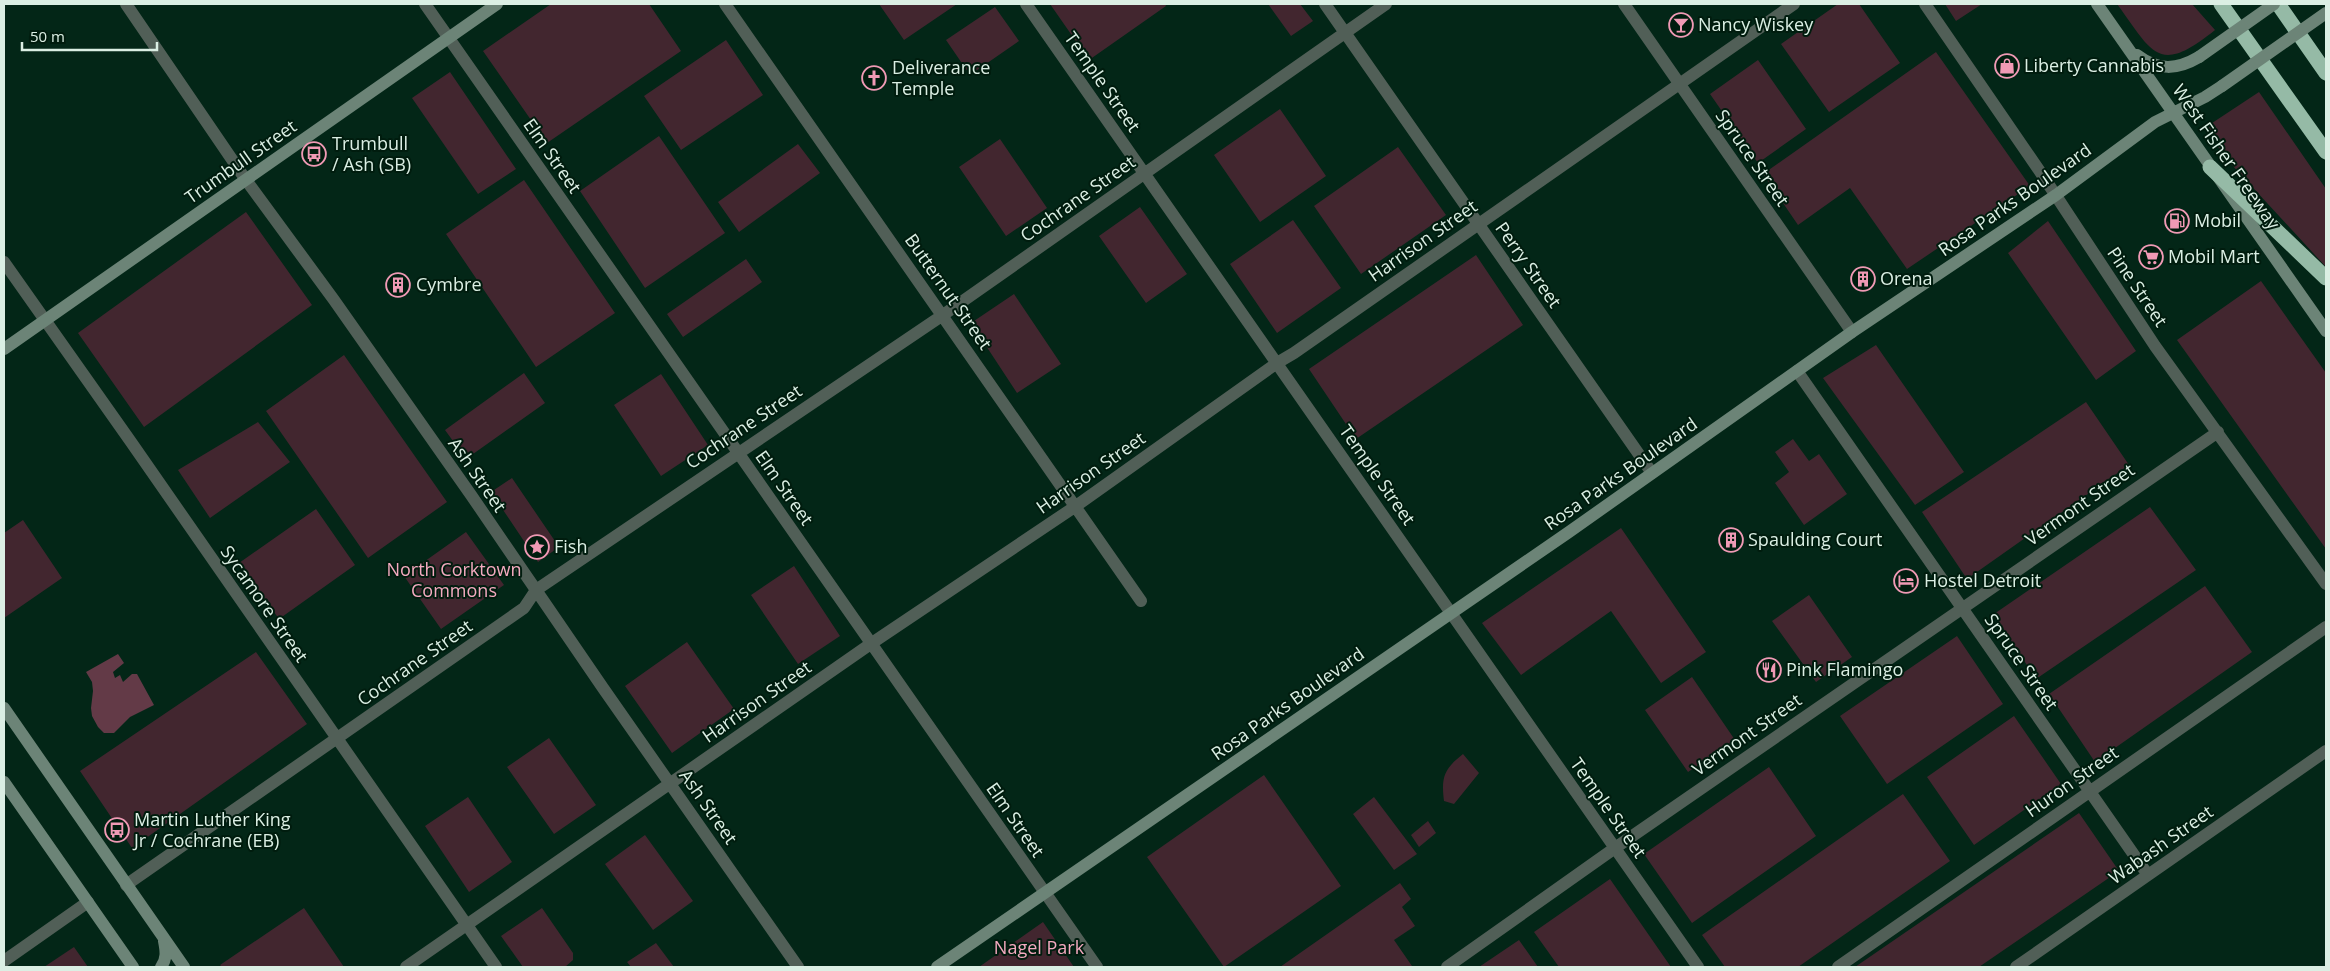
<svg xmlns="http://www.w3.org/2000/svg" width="2330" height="971" font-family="'Open Sans',sans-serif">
	<rect width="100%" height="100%" fill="#032617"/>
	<path fill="#42262f" d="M551,4H649L681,51L547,143L483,51Z
		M879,4H957L904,40Z
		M1050,4H1165L1166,6L1089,60Z
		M1268,4H1300L1313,21L1291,36Z
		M1838,4H1859L1900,63L1829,112L1781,44Z
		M1945,4H1982L1956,21Z
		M2117,4H2192L2215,30C2158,76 2153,53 2117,4Z
		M995,7L1019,41L970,75L946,40Z
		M726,40L763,95L681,150L644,96Z
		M1936,52L2030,186L1907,269L1850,188L1798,225L1763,174Z
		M1758,60L1806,129L1758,163L1710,94Z
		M450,72L516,169L478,194L412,98Z
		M2259,92L2326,189V267L2232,165L2210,137L2206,127Z
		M1280,109L1326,176L1260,222L1214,155Z
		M659,136L725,233L645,288L580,191Z
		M1000,139L1047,208L1006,236L959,167Z
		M798,144L820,173L739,232L718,202Z
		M1398,147L1446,215L1361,274L1314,206Z
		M524,180L615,313L536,367L446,234Z
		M1140,207L1187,274L1146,303L1099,236Z
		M246,212L312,305L144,427L78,333Z
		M1293,220L1341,288L1277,333L1230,264Z
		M2048,221L2136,351L2096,380L2008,253Z
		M1476,255L1523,325L1356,439L1309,369Z
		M746,259L762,282L683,337L667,314Z
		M2261,281L2326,373V549L2177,340Z
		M1014,294L1061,364L1017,393L971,323Z
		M1876,345L1964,472L1915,505L1823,378Z
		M344,355L447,502L368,558L266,411Z
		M524,373L545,403L466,459L445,430Z
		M661,374L708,445L661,476L614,405Z
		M2086,402L2129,465L1967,579L1922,512Z
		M258,422L290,462L210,518L178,470Z
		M1793,439L1809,461L1819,454L1847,494L1804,525L1775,483L1789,472L1775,452Z
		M512,478L559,547L538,562L491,492Z
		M2150,507L2196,570L2036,679L1994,614Z
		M316,509L355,565L279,619L239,563Z
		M23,520L62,578L4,618V533Z
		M1621,528L1706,652L1661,683L1611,611L1521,675L1482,623Z
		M466,532L504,585L441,629L404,576Z
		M794,566L840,636L798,664L751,595Z
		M2205,586L2252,652L2095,762L2049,694Z
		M1809,595L1852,657L1816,682L1772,621Z
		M1957,636L2003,704L1887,784L1840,716Z
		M687,642L734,709L672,753L625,686Z
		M256,652L307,724L132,848L80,771Z
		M1692,677L1735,740L1688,772L1645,710Z
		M2014,716L2061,784L1974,845L1927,777Z
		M549,738L596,805L554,834L507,767Z
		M1463,754L1479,773L1454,804L1444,801C1441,777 1444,769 1463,754Z
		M1769,767L1816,836L1692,923L1644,854Z
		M1264,775L1341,886L1224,967L1147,857Z
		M1903,794L1950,861L1798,967H1725L1702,935Z
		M468,797L512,862L469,892L425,826Z
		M1374,797L1417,854L1394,870L1353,814Z
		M2079,813L2119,871L1979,967H1855Z
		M1428,821L1436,833L1419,847L1411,835Z
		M645,835L693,901L653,930L605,864Z
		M1610,879L1671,967H1559L1534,932Z
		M1400,883L1411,899L1402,907L1415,926L1394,940L1412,966L1409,967H1280Z
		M304,908L344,967H222L220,965Z
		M542,908L573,953V960L565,967H523L501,936Z
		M1043,922L1074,967H979Z
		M1519,940L1538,967H1479Z
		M656,943L674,967H631L627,962Z
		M74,947L88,967H44Z"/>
	<path fill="#633a47" d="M118,654L124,663L113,672L115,678L120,675L123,682L132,674H137L154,705L130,717L114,733H104L98,727L92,716L91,708L93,691L92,682L86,672Z"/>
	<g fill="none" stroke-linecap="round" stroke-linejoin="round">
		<path stroke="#515f57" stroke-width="12" d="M126,4L246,180L334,300L471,495L603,688L798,967
			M425,4L1097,967
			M725,4L1141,601
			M1026,4L1698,967
			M1325,4L1652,473
			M1624,4L1852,332
			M1925,4L2043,176L2155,346L2326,584
			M4,262L131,442L496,967
			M1797,371L2148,875
			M126,885L524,608L536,590L943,315L1386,4
			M4,961L88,902
			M406,967L872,643L1076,506L1277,363L1294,353L1794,4
			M1447,967L1615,848L2218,432
			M1838,967L2326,627
			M2016,967L2326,751"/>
		<path stroke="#6c8477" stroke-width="12" d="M2097,4L2326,331
			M2137,55C2158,71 2177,70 2199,57
			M4,349L497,4
			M4,708L184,967
			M4,782L133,967
			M161,967C167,959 166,951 164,941
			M937,967L1569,532L1852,332L2056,195L2155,122L2205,97L2222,86"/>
		<path stroke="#95baa6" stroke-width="15" d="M2221,4L2326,152
			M2278,4L2326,73
			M2210,167L2326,278"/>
		<path stroke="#6c8477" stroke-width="12" d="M2199,57L2274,4
			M2222,86L2326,13"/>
	</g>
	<defs>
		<g id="bar-ring" transform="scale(1.25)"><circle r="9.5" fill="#001c0e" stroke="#f09ab5" stroke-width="1.5"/><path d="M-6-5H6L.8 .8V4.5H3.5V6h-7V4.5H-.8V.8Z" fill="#f09ab5"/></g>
		<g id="shop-ring" transform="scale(1.25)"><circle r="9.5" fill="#001c0e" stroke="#f09ab5" stroke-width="1.5"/><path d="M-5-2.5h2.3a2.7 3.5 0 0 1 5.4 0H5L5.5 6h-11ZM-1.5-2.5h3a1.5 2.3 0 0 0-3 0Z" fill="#f09ab5"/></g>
		<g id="church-ring" transform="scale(1.25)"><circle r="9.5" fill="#001c0e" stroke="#f09ab5" stroke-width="1.5"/><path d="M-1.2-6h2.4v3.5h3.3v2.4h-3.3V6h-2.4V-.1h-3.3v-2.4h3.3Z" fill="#f09ab5"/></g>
		<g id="bus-ring" transform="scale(1.25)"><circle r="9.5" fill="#001c0e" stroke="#f09ab5" stroke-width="1.5"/><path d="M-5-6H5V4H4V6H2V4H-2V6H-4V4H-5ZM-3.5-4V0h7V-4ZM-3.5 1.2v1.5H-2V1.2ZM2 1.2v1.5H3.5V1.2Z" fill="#f09ab5"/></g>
		<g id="fuel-ring" transform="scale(1.25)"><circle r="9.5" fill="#001c0e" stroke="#f09ab5" stroke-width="1.5"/><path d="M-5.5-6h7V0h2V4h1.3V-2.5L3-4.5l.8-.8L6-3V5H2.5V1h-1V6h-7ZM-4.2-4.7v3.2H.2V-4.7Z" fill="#f09ab5"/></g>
		<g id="supermarket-ring" transform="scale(1.25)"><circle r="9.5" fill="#001c0e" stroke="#f09ab5" stroke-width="1.5"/><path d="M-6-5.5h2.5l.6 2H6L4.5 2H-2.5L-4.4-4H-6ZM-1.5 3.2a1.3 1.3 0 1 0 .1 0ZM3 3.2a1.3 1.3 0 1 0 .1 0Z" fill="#f09ab5"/></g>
		<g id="building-ring" transform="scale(1.25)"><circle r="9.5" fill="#001c0e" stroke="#f09ab5" stroke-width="1.5"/><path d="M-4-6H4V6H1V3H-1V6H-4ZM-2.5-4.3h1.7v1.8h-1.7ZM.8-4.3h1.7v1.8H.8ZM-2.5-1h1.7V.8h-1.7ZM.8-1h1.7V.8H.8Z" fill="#f09ab5"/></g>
		<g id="sight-ring" transform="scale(1.25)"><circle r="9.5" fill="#001c0e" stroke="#f09ab5" stroke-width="1.5"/><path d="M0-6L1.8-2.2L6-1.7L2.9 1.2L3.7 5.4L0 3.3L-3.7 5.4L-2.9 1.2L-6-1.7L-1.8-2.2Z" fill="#f09ab5"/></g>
		<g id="hotel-ring" transform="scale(1.25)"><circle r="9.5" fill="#001c0e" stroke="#f09ab5" stroke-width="1.5"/><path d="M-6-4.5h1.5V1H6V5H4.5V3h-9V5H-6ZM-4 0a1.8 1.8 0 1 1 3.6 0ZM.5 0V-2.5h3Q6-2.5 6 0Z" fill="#f09ab5"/></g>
		<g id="restaurant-ring" transform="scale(1.25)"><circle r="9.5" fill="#001c0e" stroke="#f09ab5" stroke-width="1.5"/><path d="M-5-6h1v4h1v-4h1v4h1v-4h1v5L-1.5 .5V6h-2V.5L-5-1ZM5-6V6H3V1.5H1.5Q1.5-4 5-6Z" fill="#f09ab5"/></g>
	</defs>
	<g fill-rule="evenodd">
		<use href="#bar-ring" x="1681" y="25"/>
		<use href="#shop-ring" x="2007" y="66"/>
		<use href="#church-ring" x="874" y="78"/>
		<use href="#bus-ring" x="314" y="154"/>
		<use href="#fuel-ring" x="2177" y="221"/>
		<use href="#supermarket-ring" x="2151" y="257"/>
		<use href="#building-ring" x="1863" y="279"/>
		<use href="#building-ring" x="398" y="285"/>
		<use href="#building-ring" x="1731" y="540"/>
		<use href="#sight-ring" x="537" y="547"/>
		<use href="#hotel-ring" x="1906" y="581"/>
		<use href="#restaurant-ring" x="1769" y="670"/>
		<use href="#bus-ring" x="117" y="830"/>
	</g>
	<g text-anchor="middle" stroke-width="4" stroke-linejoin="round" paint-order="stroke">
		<g font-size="18" fill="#dbefe4" stroke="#001c0e" text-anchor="start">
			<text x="1698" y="31">Nancy Wiskey</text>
			<text x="2024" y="72">Liberty Cannabis</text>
			<text x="892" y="74">Deliverance<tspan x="892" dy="21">Temple</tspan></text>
			<text x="332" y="150">Trumbull<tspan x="332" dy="21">/ Ash (SB)</tspan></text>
			<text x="2194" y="227">Mobil</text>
			<text x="2168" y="263">Mobil Mart</text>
			<text x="1880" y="285">Orena</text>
			<text x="416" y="291">Cymbre</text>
			<text x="1748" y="546">Spaulding Court</text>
			<text x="554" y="553">Fish</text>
			<text x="1924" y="587">Hostel Detroit</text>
			<text x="1786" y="676">Pink Flamingo</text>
			<text x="134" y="826">Martin Luther King<tspan x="134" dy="21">Jr / Cochrane (EB)</tspan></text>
		</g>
		<g font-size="18" fill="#dbefe4" stroke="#001c0e">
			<text transform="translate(1102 82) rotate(55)" y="6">Temple Street</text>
			<text transform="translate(552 156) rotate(55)" y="6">Elm Street</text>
			<text transform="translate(2226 157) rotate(55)" y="6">West Fisher Freeway</text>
			<text transform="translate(1752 158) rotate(55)" y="6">Spruce Street</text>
			<text transform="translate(241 162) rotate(-35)" y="6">Trumbull Street</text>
			<text transform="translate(1078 199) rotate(-35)" y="6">Cochrane Street</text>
			<text transform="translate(2015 200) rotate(-35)" y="6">Rosa Parks Boulevard</text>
			<text transform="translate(1423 241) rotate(-35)" y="6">Harrison Street</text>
			<text transform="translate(1528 265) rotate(55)" y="6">Perry Street</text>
			<text transform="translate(2137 287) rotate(56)" y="6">Pine Street</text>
			<text transform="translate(948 292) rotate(55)" y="6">Butternut Street</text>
			<text transform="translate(744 427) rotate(-34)" y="6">Cochrane Street</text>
			<text transform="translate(1091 473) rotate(-35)" y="6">Harrison Street</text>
			<text transform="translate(1621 474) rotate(-35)" y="6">Rosa Parks Boulevard</text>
			<text transform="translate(477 475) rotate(55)" y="6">Ash Street</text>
			<text transform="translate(1377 475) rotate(55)" y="6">Temple Street</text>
			<text transform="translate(784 488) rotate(55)" y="6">Elm Street</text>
			<text transform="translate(2080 505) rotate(-35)" y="6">Vermont Street</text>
			<text transform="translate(264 604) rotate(55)" y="6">Sycamore Street</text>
			<text transform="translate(2021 662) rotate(55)" y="6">Spruce Street</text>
			<text transform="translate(415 663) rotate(-35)" y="6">Cochrane Street</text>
			<text transform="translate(757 702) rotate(-35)" y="6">Harrison Street</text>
			<text transform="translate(1288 704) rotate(-35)" y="6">Rosa Parks Boulevard</text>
			<text transform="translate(1747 735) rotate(-35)" y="6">Vermont Street</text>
			<text transform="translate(2072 782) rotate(-35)" y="6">Huron Street</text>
			<text transform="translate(708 807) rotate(55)" y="6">Ash Street</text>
			<text transform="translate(1608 808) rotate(55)" y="6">Temple Street</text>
			<text transform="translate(1015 820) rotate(55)" y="6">Elm Street</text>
			<text transform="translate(2161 845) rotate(-35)" y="6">Wabash Street</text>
		</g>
		<g font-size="18" fill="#f4aac0" stroke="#001c0e">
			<text x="454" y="576">North Corktown<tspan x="454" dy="21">Commons</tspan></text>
			<text x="1039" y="954">Nagel Park</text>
		</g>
	</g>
	<rect width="2330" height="971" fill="none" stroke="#dbefe4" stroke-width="10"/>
	<path d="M22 42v8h135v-8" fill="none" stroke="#dbefe4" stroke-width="2.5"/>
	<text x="30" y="42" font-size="15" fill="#dbefe4" stroke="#001c0e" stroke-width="4" paint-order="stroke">50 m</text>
</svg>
